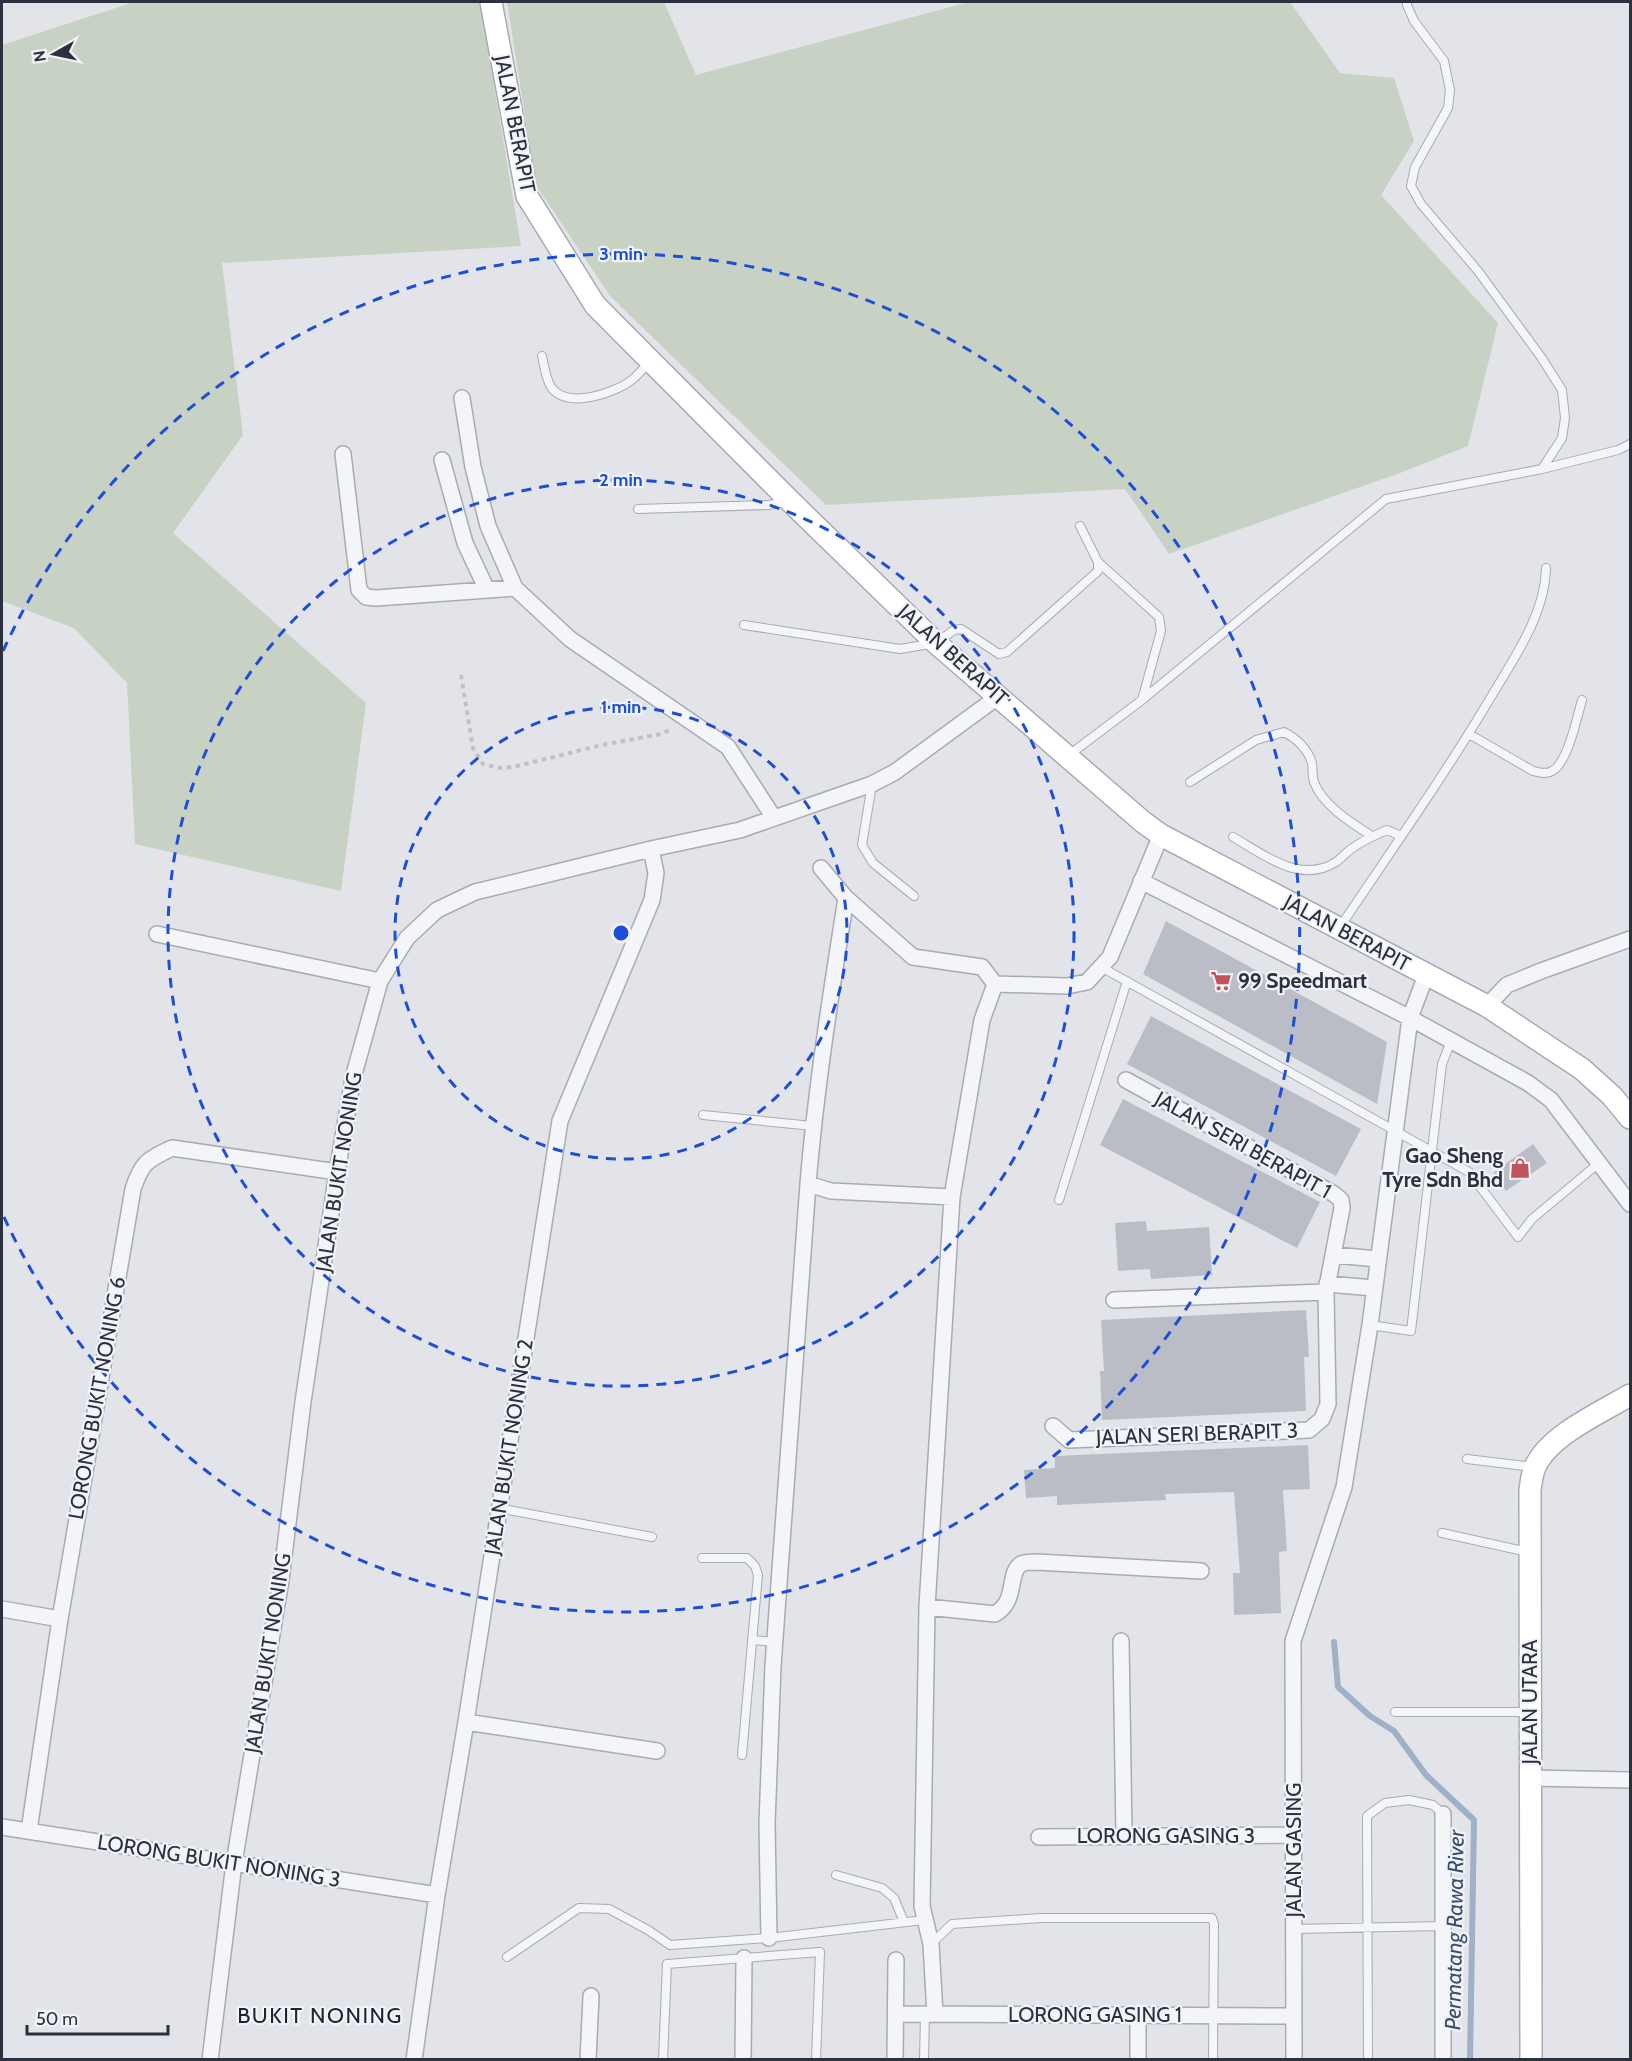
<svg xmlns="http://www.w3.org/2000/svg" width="1632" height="2061" font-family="Cabin,sans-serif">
	<rect width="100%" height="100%" fill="#e2e4e9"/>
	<path fill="#c7d2c4" d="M134,2H480L521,246L222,263L243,435L173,533L366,703L341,891L135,844L127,683L74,628L2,601V45Z
		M507,2H664L696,75L969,2H1290L1340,73L1394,78L1414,141L1381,195L1498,323L1468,446L1400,473L1169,554L1125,489L826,505L610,296L536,185Z"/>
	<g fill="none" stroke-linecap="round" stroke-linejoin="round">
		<path stroke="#a0b0c6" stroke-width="6" d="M1334,1642L1338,1687L1370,1716L1394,1731L1426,1775L1474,1820L1470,2060"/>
	</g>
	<path fill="#babdc5" d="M1166,921L1387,1042L1377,1104L1143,974Z
		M1151,1016L1361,1129L1336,1176L1127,1064Z
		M1123,1099L1320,1202L1297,1248L1100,1145Z
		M1533,1144L1547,1163L1506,1191L1493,1173Z
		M1146,1221L1147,1231L1209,1227L1212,1275L1151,1279L1150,1269L1118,1271L1115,1223Z
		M1306,1310L1309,1357H1304L1306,1411L1102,1420L1100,1371H1104L1101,1320Z
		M1308,1445L1310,1489L1283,1490L1287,1551L1279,1552L1281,1613L1234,1615L1233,1573H1240L1234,1492L1165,1494L1166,1500L1057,1505V1496L1026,1498L1024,1470L1055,1468V1456Z"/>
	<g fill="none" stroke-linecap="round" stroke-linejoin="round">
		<g stroke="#a8abb3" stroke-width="10">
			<path id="lane" d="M1407,2V5L1414,21L1444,61L1450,90L1448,108L1415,167L1411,186L1421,204L1478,271L1541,357L1562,390L1565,418L1562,438L1542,469
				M542,356C544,365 546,379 551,387C567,410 616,393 633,379C639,374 644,368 649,362
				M638,509L768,505L786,502
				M1098,562L1159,617L1161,631L1142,700
				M744,625L900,649L936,643L954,630L961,629L999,654L1007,652L1098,571V562L1080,526
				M1469,734L1533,771C1539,772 1546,775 1552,771C1568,763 1577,717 1582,700
				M1069,755L1142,700L1386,499L1542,469L1618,450L1630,444
				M1190,782L1256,740L1284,732C1296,738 1308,749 1312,763C1313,769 1312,776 1314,782C1322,805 1353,824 1372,836
				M872,784L862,845L873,863L914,896
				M1233,837C1263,854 1300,885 1336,862C1342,858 1347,851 1354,847C1364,840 1375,835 1387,830L1401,836
				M1340,927C1391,851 1444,776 1491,697C1514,658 1545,615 1546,568
				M1101,967L1469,1172L1518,1237L1532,1219L1599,1163
				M703,1115L813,1126
				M1059,1200L1127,981
				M1370,1325L1411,1331L1442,1064L1451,1041
				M1467,1459L1533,1467
				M498,1508L652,1537
				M1442,1533L1528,1552
				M702,1558H747L755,1566L758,1575L742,1755
				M752,1640L775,1642
				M1395,1712H1529
				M836,1875L882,1888L894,1898L904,1922
				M1294,1929L1443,1926
				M931,1944L952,1924L1041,1918H1212L1214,1924L1213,2060
				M507,1957L579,1908L609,1909L648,1930L670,1945L769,1938L924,1920
				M663,2060L667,1964L820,1952L816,2060
				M924,2060L925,2014
				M1368,2060L1367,1816L1385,1803L1409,1800L1433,1805L1443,1814"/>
		</g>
		<g stroke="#a8abb3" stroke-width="18">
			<path id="street" d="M462,398L473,467L488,526L515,588
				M343,454L359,590L366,597L376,598L515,588L570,639L728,747L774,818
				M442,460L465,543L487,590
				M821,868L846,898L913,957L982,967L995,984
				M1141,881L1410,1018L1528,1083L1551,1100L1630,1204
				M157,934L380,981
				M1487,1006L1507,985L1541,971L1630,939
				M808,1184L831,1191L952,1197
				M1334,1255L1378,1259
				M1327,1284L1374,1288
				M1114,1300L1326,1292
				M1053,1426L1069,1440L1309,1430L1322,1419L1328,1404L1326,1292L1342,1208L1341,1200L1334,1194L1126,1080
				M927,1607L995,1614C1018,1601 1007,1573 1021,1564C1025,1562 1031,1562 1036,1562L1201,1571
				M2,1609L60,1619
				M1121,1641L1124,1836
				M466,1722L657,1751
				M1530,1778L1630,1780
				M1443,1814V2060
				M2,1827L437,1895
				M29,1831L60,1619L133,1189C142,1162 147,1160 172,1148L337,1172
				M1039,1837L1293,1835
				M769,1938L767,1823L773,1666L808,1184C816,1087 831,993 846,898
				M896,2014L1294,2016
				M935,2014L931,1944L922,1906L927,1607L952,1197L982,1020L995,984L1067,986L1087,982L1110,957L1161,835
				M210,2060L234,1863L281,1580L303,1402L337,1172L353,1078L380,981L407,938L437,910L475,892L651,849L740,830L872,784L895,772L999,696
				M414,2060L437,1895L466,1722L560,1121L652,900L656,873L651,849
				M588,2060L591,1996
				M743,2060L744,1958
				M895,2060L896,1960
				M1138,2060V2015
				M1294,2060L1293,1641L1344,1487L1370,1325L1410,1018L1426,975"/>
		</g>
		<g stroke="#a8abb3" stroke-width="24">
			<path id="secondary" d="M491,2L527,196L595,305L790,501L936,643L1143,822L1161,835L1487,1006L1582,1069L1612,1096L1630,1118
				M1531,2060L1530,1490C1531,1483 1532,1474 1535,1467C1549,1435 1602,1412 1630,1395"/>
		</g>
		<path stroke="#c0c2c8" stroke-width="4" stroke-dasharray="4.5 4.5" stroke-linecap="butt" d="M461,675L473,748L483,764L500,768L513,767L602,745L661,734L672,729"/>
		<use href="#lane" stroke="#f4f5f8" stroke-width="8"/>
		<use href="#street" stroke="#f4f5f8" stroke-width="15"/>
		<use href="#secondary" stroke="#fff" stroke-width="21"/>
	</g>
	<g fill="none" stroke="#1d4ed8" stroke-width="3" stroke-dasharray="10 8">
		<circle cx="621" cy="933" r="226"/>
		<circle cx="621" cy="933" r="453"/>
		<path d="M3 651A679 679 0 1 1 3 1215"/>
	</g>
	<defs>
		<g id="supermarket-bare" transform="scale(1.62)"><path d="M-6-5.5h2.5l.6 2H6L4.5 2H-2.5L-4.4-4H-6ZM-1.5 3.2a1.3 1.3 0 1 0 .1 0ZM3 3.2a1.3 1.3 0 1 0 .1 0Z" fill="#c2535c" stroke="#f1f3f7" stroke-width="2.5" paint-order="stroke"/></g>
		<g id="shop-bare" transform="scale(1.62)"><path d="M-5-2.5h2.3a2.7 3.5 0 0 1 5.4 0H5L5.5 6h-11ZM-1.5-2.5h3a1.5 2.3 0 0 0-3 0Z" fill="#c2535c" stroke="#f1f3f7" stroke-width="2.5" paint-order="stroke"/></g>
	</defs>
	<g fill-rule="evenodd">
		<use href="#supermarket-bare" x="1221" y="981"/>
		<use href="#shop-bare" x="1520" y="1168"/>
	</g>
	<g text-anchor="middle" stroke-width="4.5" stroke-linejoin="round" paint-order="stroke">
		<g font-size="21" fill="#2c313f" stroke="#f1f3f7">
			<text transform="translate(515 124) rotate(79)" y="7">JALAN BERAPIT</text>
			<text transform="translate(953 655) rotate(42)" y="7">JALAN BERAPIT</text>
			<text transform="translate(1347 933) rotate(28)" y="7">JALAN BERAPIT</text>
			<text transform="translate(1243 1145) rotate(29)" y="7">JALAN SERI BERAPIT 1</text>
			<text transform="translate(339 1172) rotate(-81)" y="7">JALAN BUKIT NONING</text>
			<text transform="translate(97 1398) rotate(-80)" y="7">LORONG BUKIT NONING 6</text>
			<text transform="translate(1197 1434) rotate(-2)" y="7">JALAN SERI BERAPIT 3</text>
			<text transform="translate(509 1447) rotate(-81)" y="7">JALAN BUKIT NONING 2</text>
			<text transform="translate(268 1653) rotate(-81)" y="7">JALAN BUKIT NONING</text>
			<text transform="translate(1530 1702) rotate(-90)" y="7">JALAN UTARA</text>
			<text x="1166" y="1843">LORONG GASING 3</text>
			<text transform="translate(1294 1850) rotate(-90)" y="7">JALAN GASING</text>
			<text transform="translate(219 1861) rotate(9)" y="7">LORONG BUKIT NONING 3</text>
			<text x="1095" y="2022">LORONG GASING 1</text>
		</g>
		<g font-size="21" font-weight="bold" fill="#2c313f" stroke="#f1f3f7" text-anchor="start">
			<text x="1238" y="988">99 Speedmart</text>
			<text x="1503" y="1163" text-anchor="end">Gao Sheng<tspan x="1503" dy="24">Tyre Sdn Bhd</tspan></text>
		</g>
		<g font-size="22" font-style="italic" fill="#394e70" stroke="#f1f3f7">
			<text transform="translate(1454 1930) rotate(-89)" y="8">Permatang Rawa River</text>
		</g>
		<g font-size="22" letter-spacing="1.5" fill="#1e2330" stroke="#f1f3f7">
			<text x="320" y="2023">BUKIT NONING</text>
		</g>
	</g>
	<circle cx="621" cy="933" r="9" fill="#1d4ed8" stroke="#f1f3f7" stroke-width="3"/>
	<g font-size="18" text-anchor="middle" font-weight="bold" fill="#1d4ed8" stroke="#f1f3f7" stroke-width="4.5" stroke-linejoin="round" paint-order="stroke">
		<text x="621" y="260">3 min</text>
		<text x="621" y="486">2 min</text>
		<text x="621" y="713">1 min</text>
	</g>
	<rect width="1632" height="2061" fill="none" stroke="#2c313f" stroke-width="6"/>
	<g transform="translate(54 54) rotate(261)" stroke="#f1f3f7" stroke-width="4.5" paint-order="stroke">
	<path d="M0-4.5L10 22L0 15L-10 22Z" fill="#2c313f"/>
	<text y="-9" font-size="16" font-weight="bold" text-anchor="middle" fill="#2c313f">N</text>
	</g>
	<path d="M27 2025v9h141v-9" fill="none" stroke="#2c313f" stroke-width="3"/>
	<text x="36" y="2025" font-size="18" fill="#2c313f" stroke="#f1f3f7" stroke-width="4.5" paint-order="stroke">50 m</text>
</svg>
